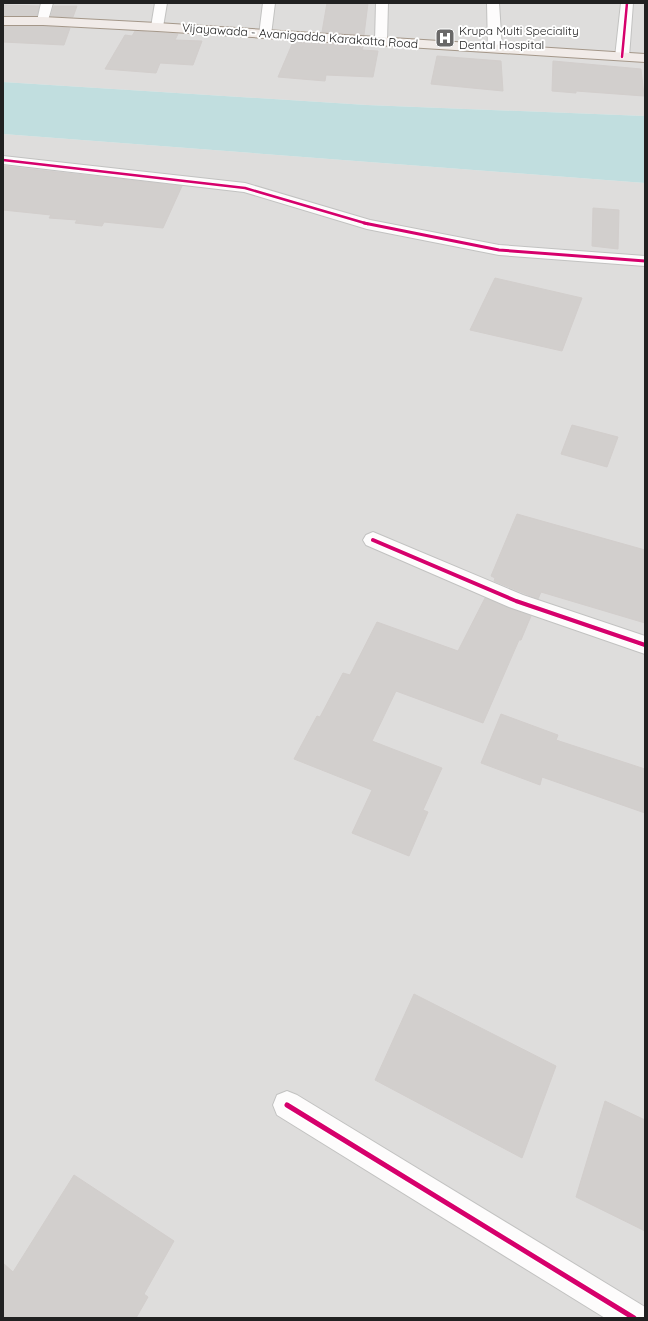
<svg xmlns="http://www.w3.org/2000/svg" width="648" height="1321" font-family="Quicksand,sans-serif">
	<rect width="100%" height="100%" fill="#efedeb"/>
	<path fill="#dedddc" d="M3,3H645V116L367,105L3,82Z
		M3,134L645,183V1318H3Z"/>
	<path fill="#c1dedf" d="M3,82L367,105L645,116V183L3,134Z"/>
	<path fill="#d2cfcd" stroke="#d2cecc" d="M327,3H368L364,35L322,32Z
		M3,5L39,6L37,16H3Z
		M54,6H77L73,17L51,16Z
		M3,26H43L70,28L64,45L3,42Z
		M135,31L178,34L175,40L202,41L193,65L160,63L156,73L105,69L125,35L132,36Z
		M293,42L363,46L362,50L378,51L373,77L326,75L325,81L278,77Z
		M437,56L501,61L503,91L431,84Z
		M553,61L641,69L644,96L576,91V93L552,91Z
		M3,166L182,186L163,228L104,222L102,226L75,223L77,220L49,218L51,215L3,210Z
		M593,208L619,210L618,249L592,246Z
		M495,278L582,298L562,351L470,330Z
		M572,425L618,437L607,467L561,454Z
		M517,514L645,550V623L541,592L538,599L494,581L495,578L491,576Z
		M485,598L531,616L521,640H519L483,723L396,691L372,741L442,768L423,810L428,812L409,856L352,833L372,790L294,759L317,716L320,717L343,673L350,675L377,622L458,651Z
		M501,714L558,735L556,740L645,769V813L542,777L540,785L481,763Z
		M414,994L556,1066L522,1158L375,1080Z
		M605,1101L645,1120V1231L576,1197Z
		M74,1175L174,1241L144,1294L148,1297L136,1318H3V1263L13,1272Z"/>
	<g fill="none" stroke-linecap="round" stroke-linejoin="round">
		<g stroke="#c2c2c1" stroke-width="2">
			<path id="street" d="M41,3H53L47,24H39L37,21Z
				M155,3H167L163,27L161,30H153L151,27Z
				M263,3H275L271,35L270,38H260L259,35Z
				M376,3H388L387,41L386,44H376L375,41Z
				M487,3H499L502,49L500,52H490L488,49Z
				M621,3H633L629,57L627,60H617L615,57Z
				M3,156L245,183L370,220L499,245L645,256V266L499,255L367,229L244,192L3,164Z
				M373,532L523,595L645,636V654L509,607L366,545L363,540L366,535Z
				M287,1091L297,1095L645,1307V1318H605L277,1115L273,1105L277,1095Z"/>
		</g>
		<g stroke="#a49789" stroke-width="2">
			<path id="primary" d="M3,17H43L157,23L645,54V62L157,31L43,25H3Z"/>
		</g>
		<use href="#street" fill="#fdfcfc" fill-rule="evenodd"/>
		<use href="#primary" fill="#f1ebe8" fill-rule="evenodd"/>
		<g stroke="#fff" stroke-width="4">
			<path id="cycleway-far3" d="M622,57L627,3
				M3,160L245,188L368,224"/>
		</g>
		<g stroke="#fff" stroke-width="5">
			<path id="cycleway-far2" d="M364,223L499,250L645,261"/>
		</g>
		<g stroke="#fff" stroke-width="6">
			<path id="cycleway-far1" d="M373,540L516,601L645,645"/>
		</g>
		<g stroke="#fff" stroke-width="8">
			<path id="cycleway" d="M287,1105L634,1318"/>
		</g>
		<use href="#cycleway-far3" stroke="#d6006c" stroke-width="2.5"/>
		<use href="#cycleway-far2" stroke="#d6006c" stroke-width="3"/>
		<use href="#cycleway-far1" stroke="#d6006c" stroke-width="4"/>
		<use href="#cycleway" stroke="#d6006c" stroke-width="5"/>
	</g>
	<defs>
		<g id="hospital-square" transform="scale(1)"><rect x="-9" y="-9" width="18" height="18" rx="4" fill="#696868" stroke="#fff"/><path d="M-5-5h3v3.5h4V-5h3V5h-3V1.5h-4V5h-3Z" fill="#fff"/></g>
	</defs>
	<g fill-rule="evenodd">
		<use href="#hospital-square" x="445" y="38"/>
	</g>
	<g text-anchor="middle" stroke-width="4" stroke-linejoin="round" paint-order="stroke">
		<g font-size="12" fill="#212121" stroke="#fff" text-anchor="start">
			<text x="459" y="35">Krupa Multi Speciality<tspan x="459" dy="14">Dental Hospital</tspan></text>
		</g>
		<g font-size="12" fill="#212121" stroke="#fff">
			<text transform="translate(300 36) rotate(4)" y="4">Vijayawada - Avanigadda Karakatta Road</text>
		</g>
	</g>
	<rect width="648" height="1321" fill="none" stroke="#212121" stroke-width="8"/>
</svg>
